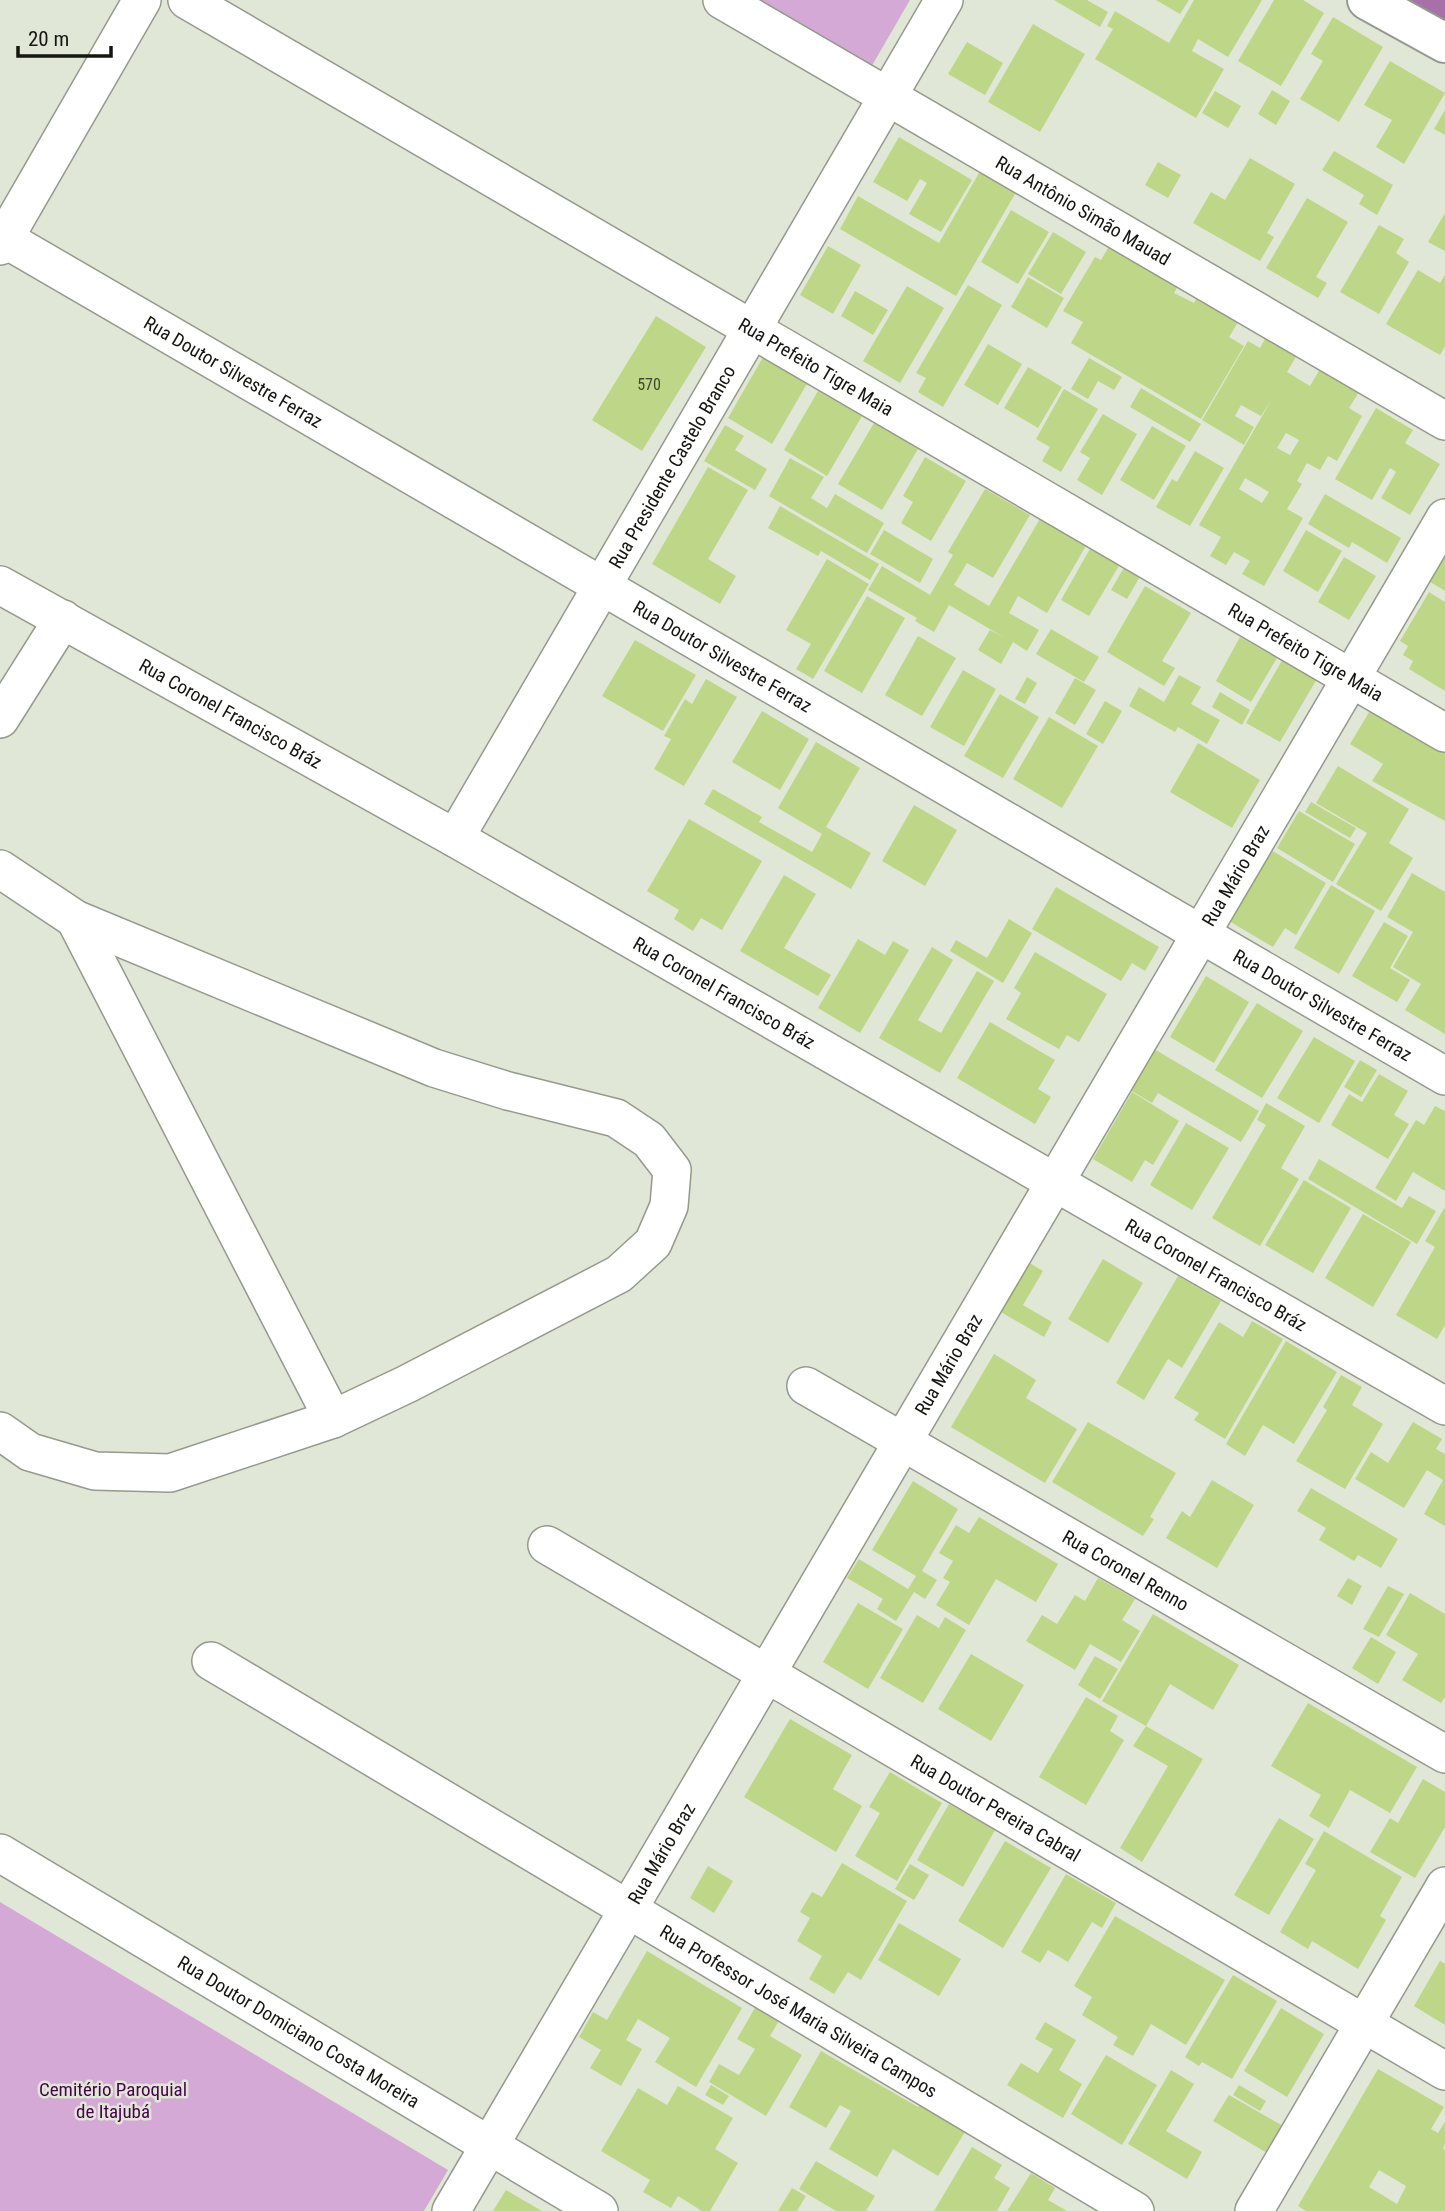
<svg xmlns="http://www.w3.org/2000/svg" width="1445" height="2211" font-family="'Roboto Condensed',sans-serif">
	<rect width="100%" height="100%" fill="#e1e7d7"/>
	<path fill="#d5a9d5" d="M757,0H910L870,69Z
		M0,1902L448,2170L424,2211H0Z"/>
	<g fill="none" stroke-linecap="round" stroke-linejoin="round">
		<path stroke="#a770a9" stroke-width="56" d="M1427,0L1445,10"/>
	</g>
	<path fill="#bed688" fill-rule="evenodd" d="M1054,0H1087L1108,12L1100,27Z
		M1156,0H1189L1180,14Z
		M1194,0H1262L1228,57L1198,39L1192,51L1224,69L1196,118L1095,59L1113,29L1107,26L1115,11L1169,43Z
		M1274,0H1303L1324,13L1281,86L1238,61Z
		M1333,17L1383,47L1339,122L1300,99L1323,61L1311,54Z
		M1033,24L1085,54L1040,132L988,102Z
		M967,42L1003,63L985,95L948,74Z
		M1390,61L1445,93L1404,164L1376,147L1392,120L1364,105Z
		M1272,90L1290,101L1276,125L1258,114Z
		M1215,91L1241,106L1228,128L1202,113Z
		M1445,110V135L1434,129Z
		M899,137L972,180L941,232L909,214L927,183L920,179L907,201L873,182Z
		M1334,151L1393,185L1377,215L1359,204L1364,195L1322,170Z
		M1250,158L1295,184L1267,233L1274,237L1260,261L1193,223L1211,192L1225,200Z
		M1158,162L1181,175L1168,198L1145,185Z
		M983,166L1019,187L956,296L840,229L858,196L939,243Z
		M1307,198L1348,222L1316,277L1327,283L1318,298L1266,268Z
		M1011,210L1049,232L1018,284L981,262Z
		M1445,213V251L1428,242Z
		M1379,225L1404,239L1396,253L1409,262L1379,314L1340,292Z
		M1053,232L1086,252L1061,294L1028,274Z
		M1111,243L1180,283L1174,293L1194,303L1199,294L1240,319L1229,337L1244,346L1201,419L1071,343L1083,322L1063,311L1095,257L1101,260Z
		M828,246L861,265L833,314L800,295Z
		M1418,270L1440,283L1445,275V346L1440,355L1386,324Z
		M1028,277L1064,298L1047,328L1011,307Z
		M968,285L1002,305L943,407L918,392L926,378L916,373Z
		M907,286L944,308L900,383L863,361Z
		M855,291L888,310L873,335L841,316Z
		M656,316L706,347L642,451L592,420Z
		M1266,337L1297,355L1287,372L1310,386L1320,369L1359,392L1349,408L1362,416L1337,461L1328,456L1320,470L1307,463L1297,481L1302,484L1287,509L1303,518L1264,586L1242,574L1250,561L1234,552L1226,565L1210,556L1221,537L1199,525L1272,399L1261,416L1241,405L1235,416L1254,427L1244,445L1202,420L1248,341L1260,348ZM1286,433L1299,440L1290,455L1277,448ZM1245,478L1269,492L1262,503L1239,489Z
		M988,344L1022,364L998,405L964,385Z
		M763,357L808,382L772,444L728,418Z
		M1089,358L1122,377L1114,390L1098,381L1088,399L1071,389Z
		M1028,367L1062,387L1038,428L1004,408Z
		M1141,388L1201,424L1190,442L1130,407Z
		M1064,389L1098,409L1061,472L1042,461L1050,447L1036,439Z
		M818,391L862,416L827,476L784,450Z
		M1376,408L1413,430L1405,443L1440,464L1410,515L1381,498L1396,472L1390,468L1372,500L1335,479Z
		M1103,414L1137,434L1102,495L1077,480L1090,458L1080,452Z
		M874,423L918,449L882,510L838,484Z
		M725,425L744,436L735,450L767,469L755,490L704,461Z
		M1152,426L1186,446L1154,500L1120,480Z
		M1195,451L1224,468L1190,526L1156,507L1172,479L1177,482Z
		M925,457L966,481L931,541L901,523L913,502L903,496Z
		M790,458L824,477L811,498L827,508L835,494L884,523L867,553L769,496Z
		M708,467L748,490L708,559L736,576L720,604L652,564Z
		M985,489L1030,515L993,578L967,563L954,585L989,606L1041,517L1087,544L1047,613L1018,596L1009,613L1039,630L1027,651L1013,642L1001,664L978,650L990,630L1005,638L949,605L934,632L915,621L917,618L868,590L882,566L930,595L953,555L948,552Z
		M1325,494L1401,538L1387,563L1352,542L1349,548L1308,524Z
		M780,506L879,564L870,580L821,551L818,556L768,528Z
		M884,530L933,559L920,583L870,554Z
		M1306,530L1342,551L1318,592L1283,571Z
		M1091,547L1120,564L1089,616L1061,600Z
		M1445,550V591L1427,580Z
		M1344,557L1376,576L1349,620L1318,602Z
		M827,559L869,584L813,679L796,669L811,644L786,630Z
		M1126,564L1142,573L1127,599L1111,590Z
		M1145,586L1191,613L1162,661L1175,668L1164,686L1107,652Z
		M1429,592L1445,602V691L1409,669L1413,661L1403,655L1408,646L1400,641Z
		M867,596L905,618L862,693L824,671Z
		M1051,629L1099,657L1084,682L1036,654Z
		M918,636L956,658L922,716L885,695Z
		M1240,637L1277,658L1251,702L1216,681Z
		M635,640L696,675L663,731L602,696Z
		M1284,657L1318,677L1280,742L1246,723Z
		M963,670L996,689L964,746L930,727Z
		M1179,675L1201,687L1191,704L1220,720L1207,744L1178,727L1175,732L1129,706L1139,687L1164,702Z
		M1027,677L1037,683L1025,704L1015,699Z
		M1075,678L1096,690L1075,725L1055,713Z
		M706,679L737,697L684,786L654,769L671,739L664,736L685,699L692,704Z
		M1220,692L1250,710L1242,725L1212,707Z
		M1000,694L1039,717L1003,778L964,756Z
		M1105,701L1122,711L1103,744L1086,734Z
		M1371,709L1445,753V821L1372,781L1383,764L1350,744Z
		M762,711L809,739L780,790L732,762Z
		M1049,717L1098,746L1062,808L1013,779Z
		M816,742L860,768L826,827L871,853L851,889L704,804L713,789L762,817L759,822L812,852L822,834L778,808Z
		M1198,743L1260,780L1232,828L1170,792Z
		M1338,766L1409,809L1389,843L1413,858L1381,911L1336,884L1367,833L1316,803Z
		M1311,802L1356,828L1350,838L1305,812Z
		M914,805L957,830L925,886L882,861Z
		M1299,811L1355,844L1333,882L1277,848Z
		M689,819L762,861L722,930L701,918L693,931L674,919L679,910L647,891Z
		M1271,850L1326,883L1296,935L1285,928L1273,947L1229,921Z
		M1412,873L1445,892V1034L1405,1010L1421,984L1393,967L1413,932L1387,917Z
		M784,875L816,894L784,948L831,975L818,996L740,951Z
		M1331,885L1375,911L1339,974L1294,948Z
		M1056,887L1159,947L1145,971L1132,963L1121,981L1032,929Z
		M1009,919L1032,933L1003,983L950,951L956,940L987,958Z
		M1384,922L1408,936L1390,968L1410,980L1397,1002L1352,976Z
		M858,939L885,955L893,941L909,950L860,1033L818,1008Z
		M932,947L953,960L918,1020L941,1033L977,971L994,981L940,1073L879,1038Z
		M1035,952L1107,994L1079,1042L1067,1035L1059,1049L1006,1019L1021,993L1014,988Z
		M1206,976L1249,1002L1214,1063L1170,1037Z
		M1257,1003L1303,1031L1262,1098L1215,1070Z
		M990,1022L1055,1060L1038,1089L1051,1097L1035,1124L957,1078Z
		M1314,1037L1355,1061L1319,1123L1277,1098Z
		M1149,1046L1259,1111L1241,1142L1158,1093L1152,1103L1125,1087Z
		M1360,1060L1377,1070L1361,1097L1344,1087Z
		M1379,1074L1408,1091L1394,1115L1409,1124L1388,1159L1331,1125L1349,1094L1362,1102Z
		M1132,1092L1179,1121L1153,1165L1145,1160L1132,1182L1093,1159Z
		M1266,1103L1305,1126L1281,1168L1299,1179L1260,1246L1212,1218L1266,1125L1257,1120Z
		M1435,1106L1445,1111V1191L1413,1172L1396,1201L1375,1188L1416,1120L1424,1125Z
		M1186,1123L1229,1148L1192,1210L1150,1185Z
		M1319,1159L1402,1208L1409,1196L1436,1211L1417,1244L1308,1179Z
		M1304,1180L1351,1208L1313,1273L1265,1245Z
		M1445,1207V1325L1437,1339L1396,1315L1435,1247L1425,1241Z
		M1363,1214L1411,1242L1373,1307L1325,1278Z
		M1023,1259L1043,1271L1023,1305L1052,1322L1044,1337L994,1308Z
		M1103,1259L1143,1283L1108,1343L1068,1319Z
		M1178,1276L1221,1301L1182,1368L1168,1359L1144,1400L1116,1383Z
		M1252,1321L1283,1339L1225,1439L1194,1420L1199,1413L1174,1398L1219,1322L1243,1337Z
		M1286,1341L1337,1372L1294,1444L1263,1425L1245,1456L1226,1444Z
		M994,1354L1036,1380L1026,1398L1077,1429L1045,1483L951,1427Z
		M1341,1375L1362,1387L1352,1405L1383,1424L1345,1489L1296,1461L1327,1410L1323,1407Z
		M1088,1422L1176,1473L1150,1517L1154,1519L1143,1536L1052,1482Z
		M1413,1422L1442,1439L1436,1449L1445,1454V1526L1424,1514L1443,1480L1427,1470L1404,1508L1355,1479L1371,1452L1388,1463Z
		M1212,1480L1254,1505L1217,1568L1166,1538L1182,1511L1190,1517Z
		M913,1481L958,1509L922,1571L937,1580L925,1599L914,1592L896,1621L877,1609L883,1599L847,1578L859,1559L908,1589L916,1576L872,1550Z
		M1311,1488L1398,1539L1381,1568L1358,1555L1354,1561L1319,1540L1326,1528L1297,1511Z
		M979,1517L1058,1564L1036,1602L996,1579L969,1625L936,1605L950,1582L943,1578L953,1561L939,1553L956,1525L969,1533Z
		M1098,1578L1135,1599L1122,1620L1140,1631L1121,1662L1090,1644L1075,1670L1026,1641L1042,1615L1057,1624L1075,1595L1085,1601Z
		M1348,1578L1362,1586L1352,1605L1337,1596Z
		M1388,1586L1404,1594L1379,1637L1363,1629Z
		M1410,1593L1445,1614V1697L1441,1703L1402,1680L1418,1654L1386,1635Z
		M858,1603L903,1629L868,1689L823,1662Z
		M1153,1614L1239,1665L1213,1710L1170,1684L1146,1726L1203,1759L1142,1862L1120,1848L1168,1766L1133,1746L1146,1726L1102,1701Z
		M917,1615L939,1628L945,1617L966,1630L923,1703L880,1678Z
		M1371,1637L1396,1652L1378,1684L1352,1668Z
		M971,1654L1024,1685L991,1741L938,1709Z
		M1095,1656L1118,1669L1100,1699L1078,1685Z
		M1086,1697L1118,1716L1110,1731L1124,1740L1086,1805L1039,1777Z
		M1308,1703L1417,1767L1390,1813L1350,1790L1329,1828L1309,1816L1321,1795L1271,1766Z
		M790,1719L852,1755L833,1789L862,1806L836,1852L744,1797Z
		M890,1772L942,1803L897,1881L855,1856L880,1813L869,1807Z
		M1423,1779L1445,1792V1827L1415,1878L1370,1852L1390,1818L1398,1823Z
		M949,1804L995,1830L963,1887L917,1860Z
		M1279,1818L1314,1839L1269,1915L1234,1895Z
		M1324,1831L1402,1877L1380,1916L1386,1920L1358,1969L1312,1941L1308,1949L1280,1932L1316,1870L1305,1864Z
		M1005,1841L1051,1868L1003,1948L958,1921Z
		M842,1863L907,1901L861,1980L848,1972L834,1994L809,1979L822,1956L797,1941L810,1918L800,1912L812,1892L822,1897Z
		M910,1864L929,1875L914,1900L895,1889Z
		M708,1866L733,1881L714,1913L690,1898Z
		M1066,1874L1116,1903L1102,1928L1092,1922L1068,1962L1048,1950L1040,1963L1021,1952Z
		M1115,1916L1225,1980L1186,2045L1151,2024L1133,2056L1113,2045L1118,2037L1082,2015L1092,1997L1074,1986Z
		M899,1923L961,1959L939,1996L878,1960Z
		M647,1951L742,2008L696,2087L655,2062L670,2038L638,2019L626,2040L642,2049L621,2086L590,2068L601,2050L579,2037L593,2012L607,2020Z
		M1440,1961L1445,1964V2025L1414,2006Z
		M1233,1975L1277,2001L1232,2079L1202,2062L1199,2066L1185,2057Z
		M756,2006L780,2019L770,2036L802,2055L766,2116L709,2082L719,2064L739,2075L755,2049L737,2039Z
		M1281,2008L1324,2034L1287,2097L1244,2071Z
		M1045,2022L1076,2040L1059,2070L1082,2084L1063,2118L1007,2085L1021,2063L1038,2073L1053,2049L1035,2039Z
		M821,2051L918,2107L922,2100L968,2127L938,2176L893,2149L877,2177L829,2149L851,2111L840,2105L826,2128L789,2107Z
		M1106,2055L1157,2085L1122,2145L1071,2114Z
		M1378,2069L1444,2107L1431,2129L1438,2133L1445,2122V2144L1443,2148L1445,2150V2211H1306L1298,2206ZM1379,2170L1406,2186L1397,2204L1369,2187Z
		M1171,2070L1194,2084L1166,2131L1202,2152L1187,2179L1128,2144Z
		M711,2085L729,2096L723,2105L705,2095Z
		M1239,2085L1266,2101L1260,2111L1233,2095Z
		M678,2086L733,2118L715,2149L738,2163L710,2211H702L678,2196L671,2208L643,2192L650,2180L601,2151L638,2088L667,2105Z
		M1229,2095L1283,2126L1267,2153L1213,2121Z
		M972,2147L1002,2165L994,2178L1010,2188L997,2211H934Z
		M816,2161L875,2196L866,2211H836L799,2189Z
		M1031,2173L1055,2188L1048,2200L1067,2211H1007Z
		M792,2188L806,2196L797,2211H778Z
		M506,2190L542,2211H493Z"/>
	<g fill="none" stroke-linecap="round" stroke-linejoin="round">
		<g stroke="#959a8c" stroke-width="40">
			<g id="minor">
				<path id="s1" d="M187,0L1445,733"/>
				<path id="s2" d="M722,0L1445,421"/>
				<path id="s3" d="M0,236L1445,1076"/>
				<path d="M0,246L142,0"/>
				<path id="s4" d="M0,585L455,838L1445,1406"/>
				<path d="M0,719L63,619"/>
				<path id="s5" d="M455,838L944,0"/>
				<path d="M0,869L75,919L434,1068L508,1091L616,1118L649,1140L672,1170L669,1206L653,1243L619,1274L407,1384L333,1419L170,1473L95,1471L30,1452L0,1431"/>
				<path d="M75,919L333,1419"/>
				<path id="s6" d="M806,1386L1445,1754"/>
				<path id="s7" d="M547,1545L1445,2071"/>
				<path id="s8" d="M211,1661L1135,2211"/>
				<path id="s9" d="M0,1853L599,2211"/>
				<path id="s10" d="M451,2211L1445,518"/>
				<path d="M1254,2211L1445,1886"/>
			</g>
		</g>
		<g stroke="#959a8c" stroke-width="42">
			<path id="secondary" d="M1367,0L1445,43"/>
		</g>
		<use href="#minor" stroke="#fff" stroke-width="37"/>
		<use href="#secondary" stroke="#fff" stroke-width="38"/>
	</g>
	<g text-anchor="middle" stroke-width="5" stroke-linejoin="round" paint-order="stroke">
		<g font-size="16" fill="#3e462f">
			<text x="649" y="390">570</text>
		</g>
		<g font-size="19" fill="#141611" stroke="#e1e7d7">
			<text dy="7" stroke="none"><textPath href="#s2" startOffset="418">Rua Antônio Simão Mauad</textPath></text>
			<text dy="7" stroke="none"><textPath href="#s1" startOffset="728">Rua Prefeito Tigre Maia</textPath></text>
			<text dy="7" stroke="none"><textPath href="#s3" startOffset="270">Rua Doutor Silvestre Ferraz</textPath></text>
			<text dy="7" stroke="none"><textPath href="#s5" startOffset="430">Rua Presidente Castelo Branco</textPath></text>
			<text dy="7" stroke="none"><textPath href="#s1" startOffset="1295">Rua Prefeito Tigre Maia</textPath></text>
			<text dy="7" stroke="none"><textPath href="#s3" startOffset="836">Rua Doutor Silvestre Ferraz</textPath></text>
			<text dy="7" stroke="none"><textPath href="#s4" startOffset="264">Rua Coronel Francisco Bráz</textPath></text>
			<text dy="7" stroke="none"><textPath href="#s10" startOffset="1549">Rua Mário Braz</textPath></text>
			<text dy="7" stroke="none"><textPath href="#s4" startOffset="831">Rua Coronel Francisco Bráz</textPath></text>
			<text dy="7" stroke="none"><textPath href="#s3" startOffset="1530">Rua Doutor Silvestre Ferraz</textPath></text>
			<text dy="7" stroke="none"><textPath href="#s4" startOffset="1398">Rua Coronel Francisco Bráz</textPath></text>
			<text dy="7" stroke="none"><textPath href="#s10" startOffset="982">Rua Mário Braz</textPath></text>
			<text dy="7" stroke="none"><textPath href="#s6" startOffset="369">Rua Coronel Renno</textPath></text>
			<text dy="7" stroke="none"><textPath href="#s7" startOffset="520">Rua Doutor Pereira Cabral</textPath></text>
			<text dy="7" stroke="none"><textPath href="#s10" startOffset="415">Rua Mário Braz</textPath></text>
			<text dy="7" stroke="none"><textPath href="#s8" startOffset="684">Rua Professor José Maria Silveira Campos</textPath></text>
			<text dy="7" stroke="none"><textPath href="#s9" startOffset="348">Rua Doutor Domiciano Costa Moreira</textPath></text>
		</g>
		<g font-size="19" fill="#49004d" stroke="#e1e7d7">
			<text x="113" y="2096">Cemitério Paroquial<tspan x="113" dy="22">de Itajubá</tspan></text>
		</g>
	</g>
	<path d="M18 46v10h93v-10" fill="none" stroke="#141611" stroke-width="3.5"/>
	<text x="28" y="46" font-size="21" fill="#141611" stroke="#e1e7d7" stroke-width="5" paint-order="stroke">20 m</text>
</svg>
